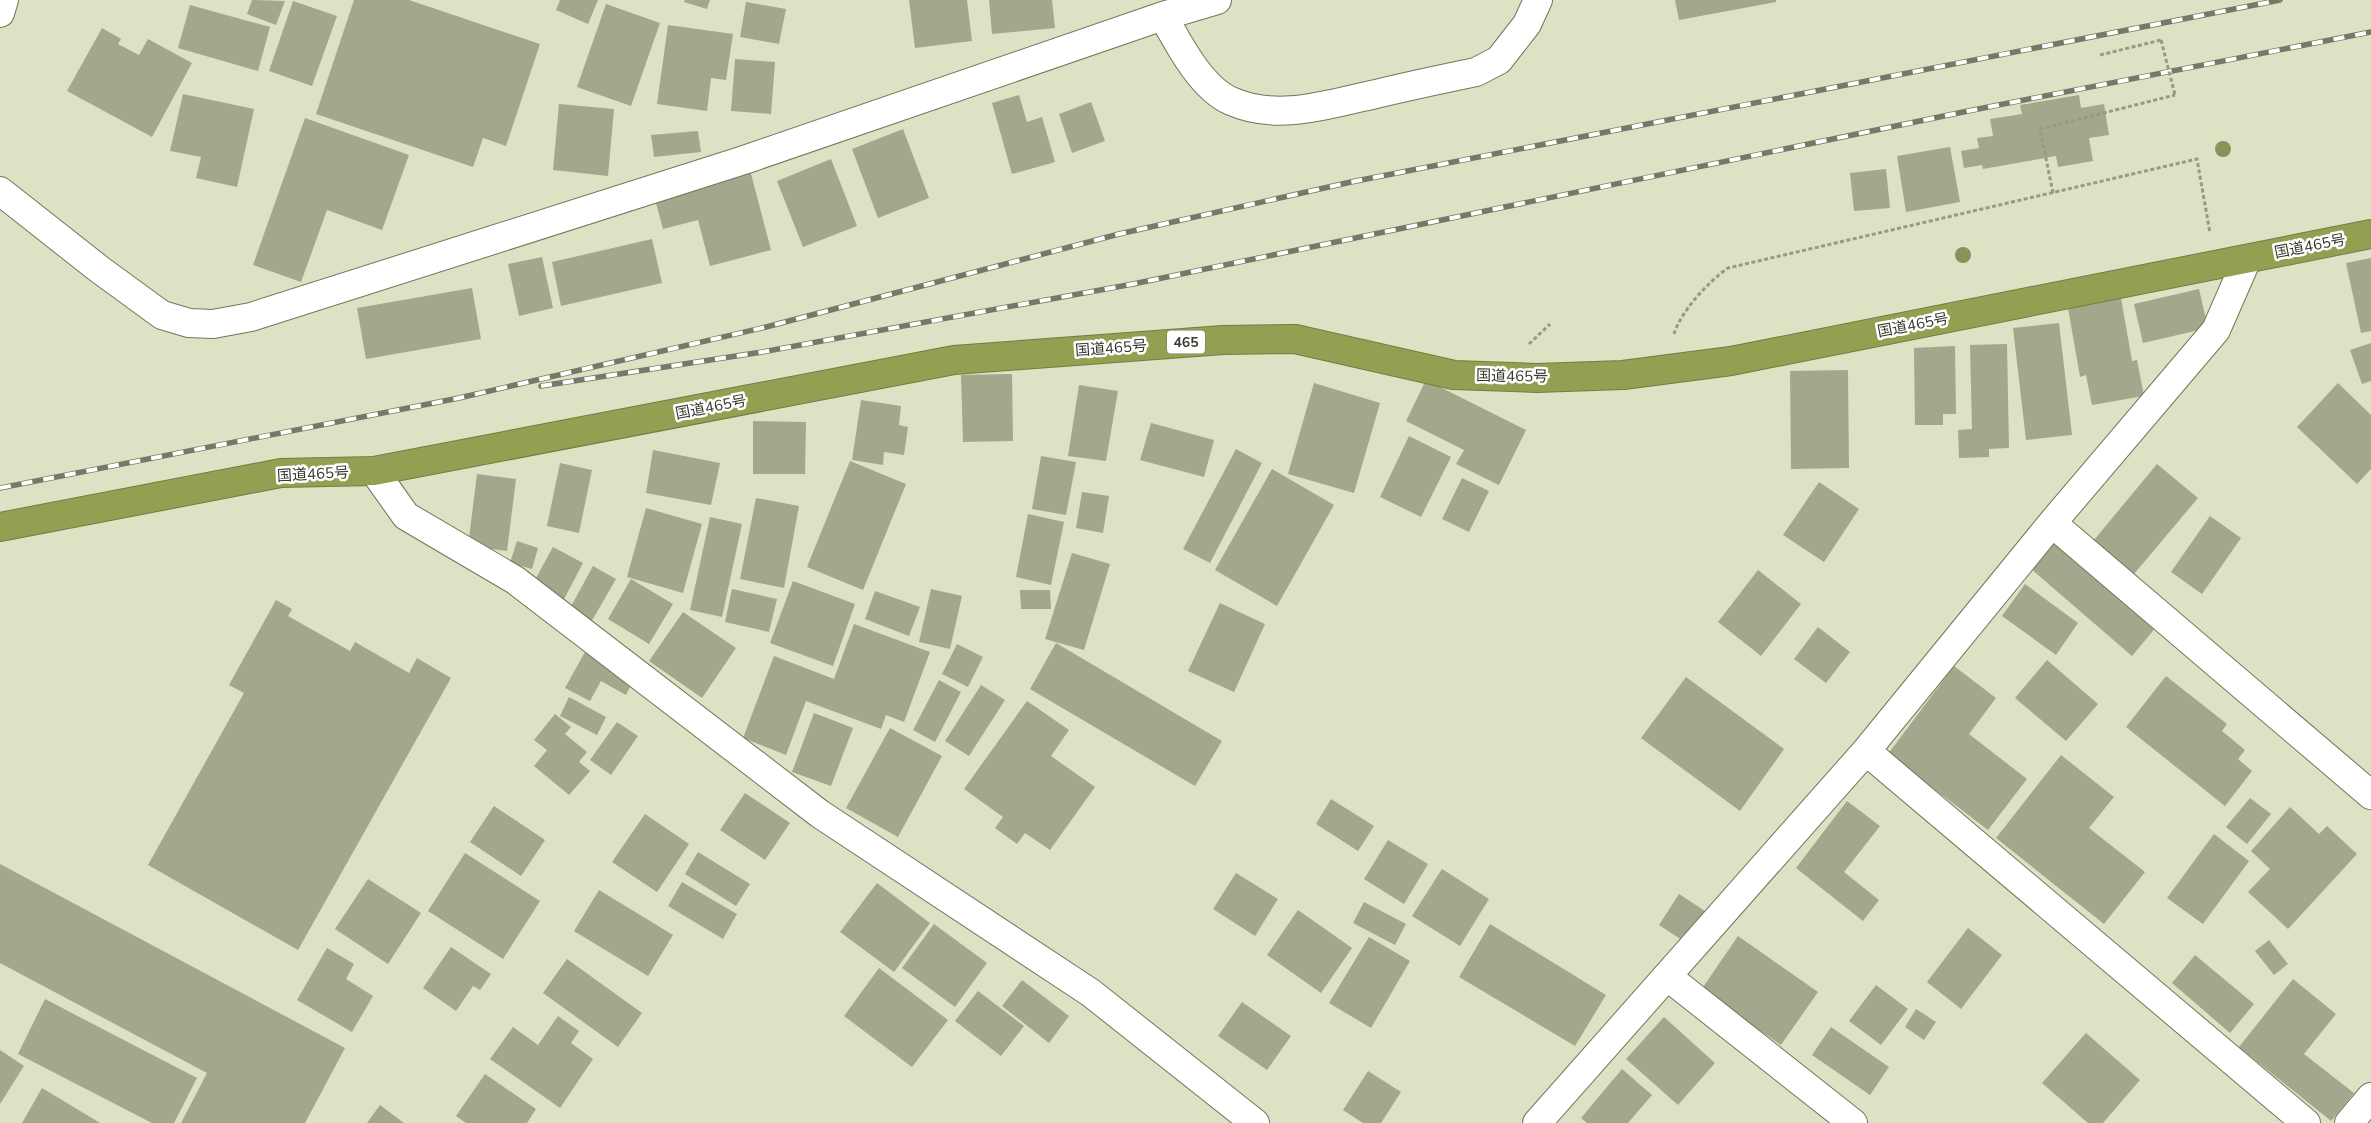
<svg xmlns="http://www.w3.org/2000/svg" width="2371" height="1123" font-family="'Nunito Sans','Noto Sans JP',sans-serif">
	<rect width="100%" height="100%" fill="#dce2c3"/>
	<path fill="#a2a88b" d="M252,0L285,1L276,25L247,14Z
		M354,0H409L540,44L506,146L483,138L473,167L316,114Z
		M560,0H598L588,24L556,10Z
		M685,0H710L707,9L684,2Z
		M909,0H967L972,41L915,48Z
		M989,0H1052L1055,28L992,34Z
		M1675,0H1776V2L1679,20Z
		M293,1L337,16L312,86L269,71Z
		M746,2L786,9L779,44L740,37Z
		M606,4L660,23L631,106L577,87Z
		M190,5L270,27L258,71L178,48Z
		M668,25L733,34L726,80L711,78L707,111L657,104Z
		M102,28L121,39L118,44L139,55L148,39L192,63L152,137L67,91Z
		M735,59L775,62L771,114L731,111Z
		M183,94L254,109L237,187L196,178L201,157L170,151Z
		M1019,95L1027,122L1042,117L1055,162L1012,174L992,103Z
		M2079,95L2081,108L2104,104L2109,135L2089,138L2093,161L2058,167L2056,156L1983,169L1982,165L1964,168L1961,151L1979,148L1977,138L1993,136L1990,119L2022,114L2020,105Z
		M1091,102L1105,141L1072,153L1059,114Z
		M559,104L614,109L608,176L553,170Z
		M305,118L409,155L382,230L327,210L301,282L253,265Z
		M903,129L929,198L878,218L852,149Z
		M698,131L701,152L654,157L651,135Z
		M1950,147L1960,202L1906,212L1897,156Z
		M831,159L857,226L803,247L777,181Z
		M1886,169L1890,208L1854,211L1850,173Z
		M750,170L771,250L710,266L698,220L663,229L654,196Z
		M652,239L662,283L561,306L552,262Z
		M542,257L553,308L519,316L508,264Z
		M2371,258V331L2361,333L2346,263Z
		M472,288L481,339L366,359L357,308Z
		M2199,289L2208,328L2143,343L2134,304Z
		M2121,298L2132,361L2137,360L2144,396L2092,405L2086,375L2080,377L2068,308Z
		M2059,323L2072,435L2026,440L2013,328Z
		M2371,343V381L2362,384L2350,350Z
		M2007,344L2009,448L1989,449V457L1959,458L1958,430L1972,429L1970,345Z
		M1955,346L1956,414H1943V425H1915L1914,348Z
		M1848,370L1849,468L1791,469L1790,371Z
		M1012,374L1013,441L963,442L961,375Z
		M1426,380L1526,430L1499,485L1456,464L1464,450L1406,421Z
		M1314,383L1380,403L1354,493L1288,474Z
		M2338,383L2371,415V469L2357,484L2297,427Z
		M1079,385L1118,391L1106,461L1068,456Z
		M861,400L901,406L899,425L908,427L904,455L884,452L883,465L852,460Z
		M753,421L806,422L805,474H753Z
		M1151,423L1214,440L1204,477L1140,460Z
		M1409,436L1451,457L1421,517L1380,497Z
		M1236,449L1262,463L1210,563L1183,549Z
		M653,450L720,463L711,505L646,493Z
		M1041,456L1076,462L1066,515L1032,509Z
		M850,461L906,484L863,590L807,567Z
		M560,463L592,470L579,533L547,526Z
		M2157,464L2198,498L2134,574L2094,540Z
		M1272,469L1334,505L1277,606L1215,570Z
		M477,474L516,479L507,551L468,546Z
		M1462,478L1489,491L1469,532L1442,519Z
		M1819,482L1859,509L1824,562L1783,535Z
		M1082,492L1109,496L1103,533L1076,528Z
		M756,498L799,506L784,588L740,579Z
		M646,508L702,524L683,593L627,577Z
		M1028,514L1064,522L1051,585L1016,577Z
		M2210,516L2241,538L2202,594L2171,572Z
		M710,517L742,524L722,617L690,610Z
		M2056,540L2157,626L2132,656L2031,569Z
		M517,541L538,548L532,569L510,563Z
		M553,547L583,563L562,603L531,587Z
		M1072,553L1110,564L1084,650L1045,639Z
		M593,566L616,579L590,624L568,612Z
		M1758,570L1801,604L1761,656L1718,622Z
		M631,579L673,604L649,644L608,619Z
		M793,581L855,604L833,666L770,643Z
		M2025,584L2078,623L2056,655L2002,616Z
		M732,589L777,599L769,632L725,622Z
		M931,589L962,596L950,649L919,642Z
		M1020,590H1050L1051,609H1021Z
		M875,591L920,607L909,636L865,619Z
		M276,600L292,609L288,616L350,651L355,642L409,673L417,658L451,678L298,950L148,865L244,693L229,685Z
		M1220,603L1265,624L1234,692L1188,671Z
		M683,612L736,648L702,698L649,661Z
		M854,624L930,652L904,722L886,715L881,729L806,701L786,755L743,738L774,656L834,679Z
		M1818,627L1850,652L1826,683L1794,659Z
		M1056,643L1222,741L1195,786L1030,689Z
		M957,644L983,657L968,687L942,674Z
		M585,652L634,679L626,695L601,681L590,701L565,688Z
		M2047,660L2098,704L2066,741L2015,698Z
		M1954,666L1996,698L1969,734L2027,779L1988,830L1888,754Z
		M2166,676L2227,724L2222,731L2245,750L2238,759L2252,771L2225,806L2126,727Z
		M1686,677L1784,749L1740,811L1641,738Z
		M939,680L961,692L935,742L913,730Z
		M981,685L1005,700L969,756L945,741Z
		M569,697L606,717L597,735L560,716Z
		M1027,701L1069,730L1051,756L1095,787L1050,850L1025,833L1017,844L995,828L1003,817L964,789Z
		M814,713L853,728L831,786L792,772Z
		M555,714L571,727L565,734L587,752L579,762L590,771L569,795L534,766L547,750L534,740Z
		M617,722L638,736L611,775L590,760Z
		M890,728L942,756L898,837L846,808Z
		M2061,755L2114,797L2089,828L2145,872L2104,924L1996,838Z
		M745,793L790,823L765,860L720,830Z
		M2250,798L2271,814L2247,844L2226,827Z
		M1331,799L1374,826L1358,851L1316,824Z
		M1847,801L1880,826L1844,872L1879,900L1863,921L1796,868Z
		M494,806L545,840L521,876L470,842Z
		M2290,807L2319,834L2327,826L2357,854L2288,929L2248,892L2270,869L2251,851Z
		M645,814L689,844L657,892L612,862Z
		M2214,834L2249,861L2203,924L2167,898Z
		M1388,840L1428,864L1404,904L1364,879Z
		M698,852L750,884L736,906L685,874Z
		M465,853L540,901L503,959L428,911Z
		M0,864L345,1048L305,1123H181L207,1073L0,963Z
		M1442,869L1489,899L1460,946L1412,916Z
		M1236,873L1278,899L1255,936L1213,909Z
		M368,879L421,913L388,964L335,929Z
		M682,882L737,914L723,939L668,906Z
		M877,883L930,923L894,972L840,932Z
		M599,890L673,935L648,976L574,931Z
		M1679,894L1708,913L1688,944L1659,925Z
		M1364,902L1406,924L1395,945L1353,923Z
		M1298,910L1352,948L1321,993L1267,955Z
		M934,924L987,963L955,1007L902,968Z
		M1490,924L1606,995L1575,1046L1459,977Z
		M1968,928L2002,955L1961,1009L1927,982Z
		M1738,936L1818,992L1781,1045L1701,990Z
		M1369,937L1410,961L1371,1028L1329,1003Z
		M2269,940L2288,964L2274,975L2255,951Z
		M451,947L491,974L480,990L473,986L456,1011L423,988Z
		M327,948L354,964L346,979L373,996L352,1032L297,1000Z
		M2195,955L2254,1004L2230,1033L2172,983Z
		M567,959L642,1013L618,1047L543,993Z
		M879,968L948,1020L912,1067L844,1016Z
		M2293,979L2336,1014L2304,1054L2354,1093L2331,1121L2239,1047Z
		M1022,980L1069,1016L1049,1043L1002,1006Z
		M1876,985L1908,1009L1881,1045L1849,1021Z
		M978,991L1024,1026L1001,1056L955,1021Z
		M45,999L197,1078L174,1123H152L18,1054Z
		M1242,1002L1291,1036L1267,1070L1218,1036Z
		M1916,1009L1936,1022L1924,1040L1905,1027Z
		M558,1016L579,1031L571,1043L593,1059L560,1108L490,1059L513,1027L538,1045Z
		M1664,1017L1715,1063L1678,1105L1626,1059Z
		M1831,1027L1889,1067L1870,1095L1812,1055Z
		M2086,1033L2140,1080L2103,1123H2088L2042,1083Z
		M0,1050L24,1066L0,1104Z
		M1622,1069L1652,1095L1628,1123H1587L1581,1118Z
		M1368,1071L1401,1092L1381,1123H1363L1343,1110Z
		M485,1074L536,1109L527,1123H466L456,1116Z
		M42,1088L100,1123H22Z
		M380,1105L404,1123H367Z"/>
	<g fill="none" stroke-linecap="round" stroke-linejoin="round">
		<g stroke="#71775b" stroke-width="30">
			<path id="minor" d="M0,13L4,0
				M1163,16C1178,43 1201,88 1231,101C1278,122 1328,104 1376,94C1409,86 1442,79 1476,72L1499,60L1527,24L1538,0
				M0,191L99,269L162,315L189,323L213,324L251,317L744,160L1163,16L1217,0
				M374,471L406,516L515,580L820,814L1091,993L1255,1123
				M2052,523L2371,795
				M1866,751L2306,1123
				M1668,977L1853,1123
				M1537,1123L1866,751L2052,523L2216,330L2247,259
				M2349,1123L2371,1097"/>
		</g>
		<g stroke="#727c44" stroke-width="30">
			<path id="highway" d="M0,527L281,473L374,471L954,360L1223,340L1295,339L1454,375L1537,378L1623,375L1731,361L2371,234"/>
		</g>
		<path stroke="#969b83" stroke-width="3" stroke-dasharray="4 2.5" stroke-linecap="butt" d="M2100,55L2161,40
			M2053,193L2040,129L2175,95
			M1674,334C1681,311 1709,281 1728,268L2197,159L2210,233
			M1529,344L1550,324"/>
		<use href="#minor" stroke="#fff" stroke-width="28"/>
		<use href="#highway" stroke="#93a051" stroke-width="28"/>
		<g stroke="#757965" stroke-width="5.5">
			<path id="rail" d="M541,386L762,352L1133,284L1968,111L2371,32
				M0,488L459,398L766,327L1119,234L1351,182L2280,0"/>
		</g>
		<use href="#rail" stroke="#fff" stroke-width="4" stroke-dasharray="11" stroke-linecap="butt"/>
		<path stroke="#969b83" stroke-width="3" stroke-dasharray="4 2.5" stroke-linecap="butt" d="M2161,40L2175,95"/>
	</g>
	<g fill="#8a915a">
		<circle cx="2223" cy="149" r="8"/>
		<circle cx="1963" cy="255" r="8"/>
	</g>
	<g text-anchor="middle" stroke-width="5" stroke-linejoin="round" paint-order="stroke">
		<rect fill="#fff" stroke="#72746b" stroke-width="1" x="1167" y="330.5" width="38" height="23" rx="4"/>
		<g font-size="14" font-weight="bold" fill="#36392c">
			<text x="1186" y="347">465</text>
		</g>
		<g font-size="15" fill="#36392c" stroke="#fff">
			<text transform="translate(2310 246) rotate(-11)" y="5">国道465号</text>
			<text transform="translate(1913 325) rotate(-11)" y="5">国道465号</text>
			<text transform="translate(1111 348) rotate(-4)" y="5">国道465号</text>
			<text transform="translate(1512 376) rotate(1)" y="5">国道465号</text>
			<text transform="translate(711 407) rotate(-11)" y="5">国道465号</text>
			<text transform="translate(313 474) rotate(-3)" y="5">国道465号</text>
		</g>
	</g>
</svg>
